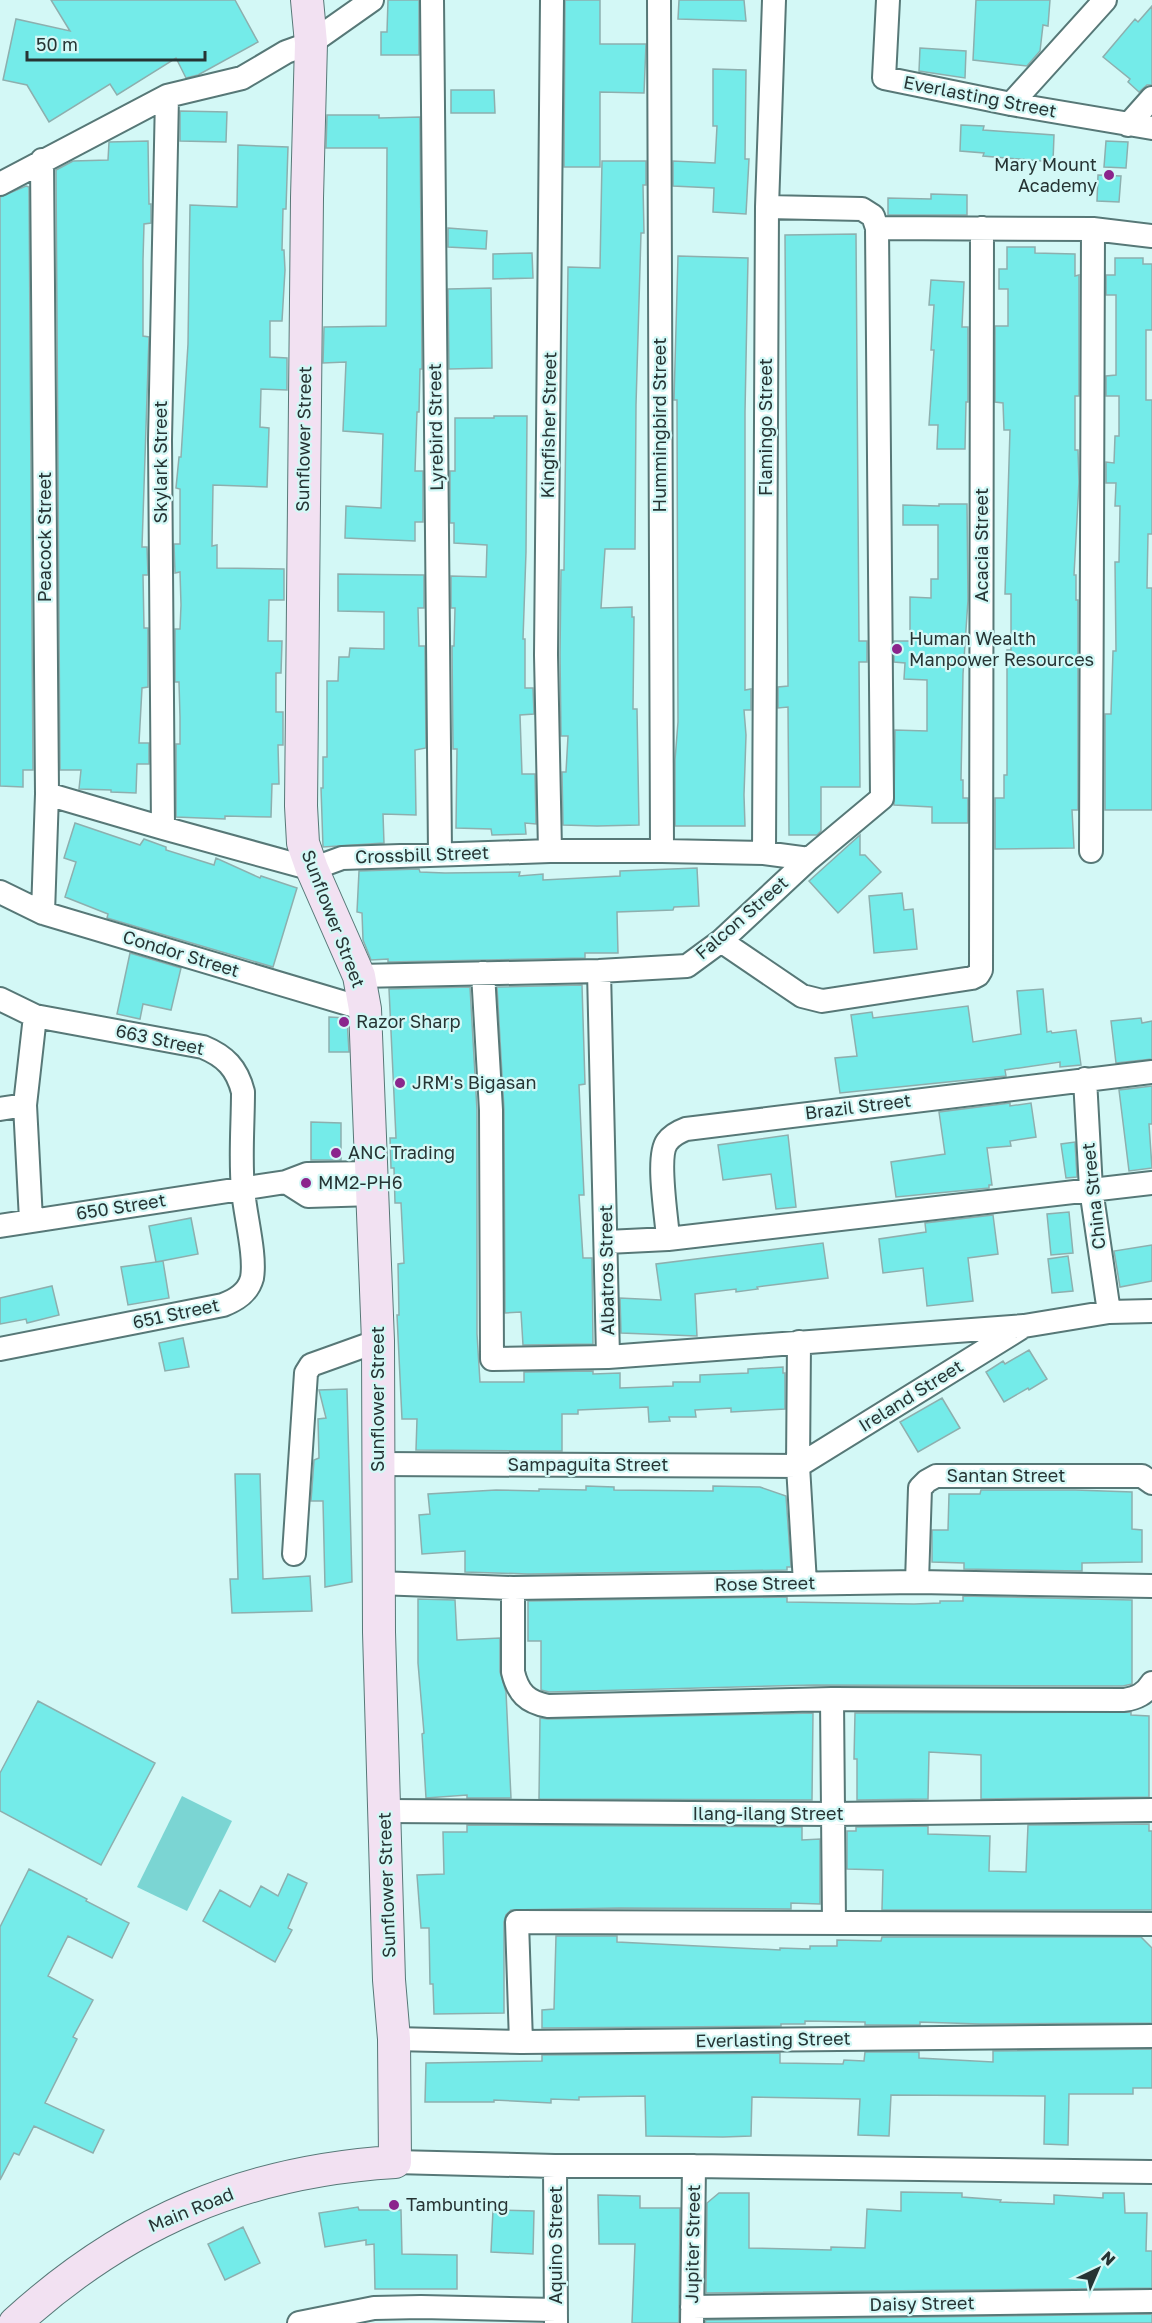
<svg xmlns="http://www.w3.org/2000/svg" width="1152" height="2323" font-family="'Golos Text',sans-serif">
	<rect width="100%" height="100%" fill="#d3f8f6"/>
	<path fill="#7bd5d3" d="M182,1796L232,1821L187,1911L137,1887Z"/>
	<path fill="#74ebe9" stroke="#8dafae" stroke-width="1.5" d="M51,0H235L258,42L198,75L186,78L176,58L117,95L110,84L49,122L27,85L3,80L16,19L70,31Z
		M388,0H419V55H381V32H387Z
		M565,0H600V44H646L644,93L600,92V167H564Z
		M679,0H744L746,21L678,19Z
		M976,0H1050L1048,26L1043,25L1040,51L1027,66L973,60Z
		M1152,6V85H1147L1139,92L1128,82L1130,79L1103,57L1135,19L1138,22Z
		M920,48L966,51L965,78L919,71Z
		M713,69L746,70L745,159H749L746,214L713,212L714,188L673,186V161L715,163L717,126H713Z
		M451,90H494L495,113H451Z
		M180,111L227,112L226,142L180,141Z
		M327,115H379V118L420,117L422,369H420L419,412H417L415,471H423V522H415V541L345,538L346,506L381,508L383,434L343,431L346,362L323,363L324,327L386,326L387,148H326Z
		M961,125L984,126L983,130L1054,135L1053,162L983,156L984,153L960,151Z
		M148,141L149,204H151V223L144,224L143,260V336L149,337L142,547H147L148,575H143L144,628H148V687L142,688L139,743H149V764H137L136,793L111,792V790L79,789L81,770H60L56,170L73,161L108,160L109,142Z
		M1106,141L1128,142L1126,168L1104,167Z
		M238,145L288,147L286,209H283L282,250H284L285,270L282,321H270V357L287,358V390L261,389L260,427L269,428L267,487L213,485L212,546L217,545V568L284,569V600H269L268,641H282L281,673H276V712H283V745H278L279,784H272L271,817L225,816V819L176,817V744H180V717L179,682H175V629H180L181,605L180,572L175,573L174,544H180V489L176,488L179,457H181L188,344L190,205L237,207Z
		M602,161H646V185H643L644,233H641L636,405L635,549H605L601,608L632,607V617H634L633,709H637L639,825L597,826L563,825L562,772H566L568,736H561L560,655L561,570H564L568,267L600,268Z
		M1098,175L1121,176L1119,202L1097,201Z
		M26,186L29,187L33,770H23V787L0,786V197Z
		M931,194L967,195V215H888V198L931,199Z
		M448,228L487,231L486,249L448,247Z
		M856,234L859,641H867V662H859L860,787H821V831L817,835H789L788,707L778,708V687L788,686L785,235Z
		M1007,247H1035V253L1075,254V276L1079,275V396H1075V450H1078L1079,482L1074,575H1076V600H1078V810H1072L1074,848L995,849V798H1004V775H1007V650H1011V594H1005L1010,430H1004L1003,403L995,402V326H1008V289H999V269H1007Z
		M532,253L533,278L493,279V254Z
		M678,256L748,258L745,412V690L751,689V710H744L746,735L744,795L745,826H675V760L678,722L677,400H674Z
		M1115,258H1143V264H1152V330H1146V400H1152V534H1148L1147,588H1152V810H1105V714H1111L1113,651H1116L1115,562H1119L1120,506H1115L1116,483H1106V462L1114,463L1115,436H1119V396H1106V376L1116,375V295H1106V275H1115Z
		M931,280L964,282L962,327H968V402H966L965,449H937L938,425H929L934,350H931L934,305H929Z
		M491,288L492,368L449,369L448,289Z
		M494,416H527L526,552L523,639H525V688H533L534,714L520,715L522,774H535L536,824L525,823L526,834L492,835L491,829L456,828L457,749H453L452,646H454L455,608H451V576L486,577L487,545L454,543V523H450V471H455V418H494Z
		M939,504H967L968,600L963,674L961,780H963V798H968V823H932V807L894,805L895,730L927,731V680L904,679L905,663L894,662V641H910V597L931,598V579H938V525H903V505L939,506Z
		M338,574L424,575V608H418L419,646H425L426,748L415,750L416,815L383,814L384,843L323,847L321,788H323V757H327V681H338L339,657H349L350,648L384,649V612L338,611Z
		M75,823L140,845L144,839L166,847V850L214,865L216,858L260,878L261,876L297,888L273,967L107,918L108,914L65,897L76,862L64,858Z
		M860,835V855H865L881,872L838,913L809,881Z
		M697,868L699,906L674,907L673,910L617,912L618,953H585V958L388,962V959L371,960L363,940L362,913L357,912L359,871L419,869L420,872L445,873L520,872L519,876L543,874V880L620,876V871Z
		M902,893L904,910L913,909L917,949L874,953L869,896Z
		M130,953L181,968L171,1010L143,1004L140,1019L117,1014Z
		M582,985L585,1084L579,1085L584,1195H579L583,1258H592L593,1344L523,1345L521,1312L505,1313L504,1109L497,987Z
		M470,987L477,1110V1334L480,1382H524V1372L593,1371V1374L620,1373V1388L673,1386V1382H700V1375L748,1373V1369L783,1367V1373H785V1409L731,1412V1408L695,1410L696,1417H669L670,1421L649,1422L648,1407L578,1410V1414H562V1451L416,1450L417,1419H402L397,1315H399L398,1264L404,1263L401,1203H395L394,1168H391L390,1138H396L389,989Z
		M1043,989L1047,1032L1051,1031L1052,1033L1076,1030L1081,1065L1060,1067V1062L1005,1070L1006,1076L840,1093L835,1058L857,1056L851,1015L872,1012L873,1018L968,1006L973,1042L1021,1034L1017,991Z
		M329,1017L347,1018L349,1052H329Z
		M1141,1018L1142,1023L1152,1021V1059L1116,1063L1111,1021Z
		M1152,1086V1124H1149L1152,1168L1129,1171L1119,1090Z
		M1010,1103V1106L1031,1103L1036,1137L1010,1141L1011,1146L987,1148L992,1185H989V1188L896,1197L891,1162L945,1154L939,1112Z
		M311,1122L341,1123V1160H311Z
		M788,1135L796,1207L776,1209L771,1174L723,1180L718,1145Z
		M1075,1142L1077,1177L1066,1178L1061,1144Z
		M1069,1212L1073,1253L1051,1255L1047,1214Z
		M993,1215L998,1254L968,1258L973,1301L927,1306L923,1268L883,1273L879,1239L926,1232L925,1223Z
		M191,1218L198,1254L156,1262L149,1226Z
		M823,1243L828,1278L757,1287L758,1289L736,1292V1289L695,1294L697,1336L621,1333L620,1298L661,1300L656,1264Z
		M1152,1245V1281L1120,1287L1114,1251Z
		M1068,1256L1073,1291L1052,1293L1048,1259Z
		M163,1261L169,1298L128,1305L121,1267Z
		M52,1286L59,1315L27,1323L26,1319L0,1324V1298Z
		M183,1338L189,1367L165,1371L159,1343Z
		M1029,1350L1047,1379L1029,1390L1028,1388L1004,1402L986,1372L1003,1361L1005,1364Z
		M347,1389L352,1582L325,1587L323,1501H311L314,1460L319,1458L318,1419L326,1418L319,1390Z
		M942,1398L960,1428L918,1452L900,1422Z
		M235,1474H260L263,1579L310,1576L312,1611L232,1613L230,1579H238Z
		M586,1486L614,1487V1490L713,1491V1486L760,1487L786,1496L791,1567H787V1570L528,1574L465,1572V1551L422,1554L419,1515L430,1514L428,1494L496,1490L539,1491V1489L586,1490Z
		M981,1490H1075L1132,1492V1529L1142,1530V1562L1082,1563V1571L964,1569V1563L932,1562V1530H948L949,1494H980Z
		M963,1596L1132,1600V1684L1123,1686L814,1685L549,1692L541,1690V1641H528V1601L787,1597V1602L914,1604L940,1603V1601H963Z
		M418,1599L455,1600L457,1640L500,1638V1672L506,1692L511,1798H467V1795L426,1798L422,1734L424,1733L418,1663Z
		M38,1701L155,1763L101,1865L0,1811V1773Z
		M1131,1712V1715L1149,1716V1797L981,1799V1755L929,1752L928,1799L857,1800V1759H854L855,1713Z
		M813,1713L812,1800L539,1799L540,1718L548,1719Z
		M1149,1824V1831H1152V1910H882L883,1870L847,1869V1831H856V1827L928,1826V1834L990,1836L989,1871L1026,1872L1028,1825Z
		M467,1825L802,1827V1840L820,1839V1904L791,1903V1909L619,1908L511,1910L506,1915L504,1922V2013L434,2014L433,1984H430L429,1928H421L417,1875L444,1874L443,1832H467Z
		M29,1869L87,1899L86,1901L129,1923L112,1958L68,1936L48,1976L93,2000L73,2037L77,2039L45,2103L104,2130L93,2153L34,2126L19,2155L14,2153L0,2180V1927Z
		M288,1874L307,1883L288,1928L292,1930L275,1962L203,1921L220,1890L250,1907L261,1886L278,1896Z
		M556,1936H617V1942L780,1950V1948L810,1949V1946H837V1940L881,1941L882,1937H1141L1152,1948V2023L980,2024L920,2022V2025H865V2022L805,2021V2024H781V2026L542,2028V2010L554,2009Z
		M1152,2049V2088H1133V2094H1069L1068,2145L1044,2144L1045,2096L891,2095L889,2136L858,2135L860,2099L752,2097L751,2136L723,2137L646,2136L645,2096L579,2097V2100L551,2099V2103L494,2100V2102H425L426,2063L542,2061V2055L780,2053V2063L843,2064L844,2060L864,2061L865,2052H919V2058L993,2062V2051Z
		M901,2192L962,2193V2197L1001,2200L1000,2202L1054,2204V2195L1103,2198V2193H1124L1125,2213H1147L1146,2251H1152V2288L706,2293L707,2203L719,2193H749V2248L831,2250V2247L865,2248L867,2209L901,2211Z
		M598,2195L640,2196V2208H680L679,2323H632L635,2244H599Z
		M358,2207L359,2210H401L402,2254L457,2255V2289H375L374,2244L366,2245V2240L325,2247L319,2213Z
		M493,2210L534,2211L533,2254L491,2252Z
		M243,2227L260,2263L225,2280L208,2244Z
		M1152,2314V2323H705L706,2320Z"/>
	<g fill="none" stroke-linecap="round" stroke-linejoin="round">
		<g stroke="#577877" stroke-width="26">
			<path id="street" d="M432,0L440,853
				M659,0L662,851
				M888,0L884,78L1011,104L1152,128
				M1011,104L1105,0
				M1128,125L1152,98
				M42,160L47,794L43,913
				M0,184L167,96L242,78L286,52L311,43L372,0
				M877,228L1093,229L1152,236
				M47,794L163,828L312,869L342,858L550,851H662L764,853L809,859
				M163,828L160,440L167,96
				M550,851L546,655L552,0
				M1091,851L1093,229
				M764,853L767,207L774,0
				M0,892L43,913L365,1009
				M721,941L802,996L822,1001L972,978L978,975L981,970L982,228
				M483,973L491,1110L492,1359L608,1357L599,971
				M359,976L599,971L687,966L721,941L809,859L882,798L877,228L873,216L862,209L767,207
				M0,999L35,1016L203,1047C225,1056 237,1068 243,1092C243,1124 240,1158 243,1190C245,1215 256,1255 252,1278C248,1293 236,1300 223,1305L0,1349
				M1085,1079L1091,1189L1109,1312
				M0,1109L25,1105
				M286,1182L308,1196L374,1194
				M31,1220L25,1105L35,1016
				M0,1226L286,1182L307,1174L373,1173
				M668,1239C667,1218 656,1157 667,1142C672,1135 678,1132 686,1129L1152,1072
				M607,1242L668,1239L1152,1183
				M799,1342L798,1466L805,1583
				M608,1357L1024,1326L1109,1312L1152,1311
				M378,1464L798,1466L1024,1326
				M294,1554L306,1373L311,1365L378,1341
				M917,1582L920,1488L927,1481L936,1476H1142L1152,1483
				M378,1583L513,1588L917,1582L1152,1586
				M513,1588V1672C518,1693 527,1702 548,1706L832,1699L1124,1700C1137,1698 1145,1694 1152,1683
				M832,1699L834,1923
				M384,1811L832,1814L1152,1810
				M394,2039L521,2042L1152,2036
				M521,2042L517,1922L1152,1924
				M395,2162L555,2166H694L1152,2172
				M555,2166L556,2323
				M692,2307L1152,2301
				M299,2323L374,2308L421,2307L556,2310
				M692,2323L694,2166"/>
		</g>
		<g stroke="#577877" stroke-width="34">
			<path id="secondary" d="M15,2323C126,2222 245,2171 395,2162L394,2039L389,1980L379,1632L378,1341L365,1009L359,976L312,869L303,843L301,806L307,198L311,43L307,0"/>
		</g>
		<use href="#street" stroke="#fff" stroke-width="22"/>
		<use href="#secondary" stroke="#f2e1f2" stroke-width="32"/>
	</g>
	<g fill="#8b258c" stroke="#d3f8f6" stroke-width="2">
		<circle cx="1109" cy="175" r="6"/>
		<circle cx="897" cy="649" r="6"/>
		<circle cx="344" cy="1022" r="6"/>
		<circle cx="400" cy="1083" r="6"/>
		<circle cx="336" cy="1153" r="6"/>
		<circle cx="306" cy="1183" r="6"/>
		<circle cx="394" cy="2205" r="6"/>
	</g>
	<g text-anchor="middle" stroke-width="4.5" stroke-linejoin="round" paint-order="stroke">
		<g font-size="18" fill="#263434" stroke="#d3f8f6">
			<text transform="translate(980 97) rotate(11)" y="6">Everlasting Street</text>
			<text transform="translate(549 425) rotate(-89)" y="6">Kingfisher Street</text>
			<text transform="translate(660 425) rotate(-90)" y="6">Hummingbird Street</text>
			<text transform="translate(436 427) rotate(-91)" y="6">Lyrebird Street</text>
			<text transform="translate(766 427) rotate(-90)" y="6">Flamingo Street</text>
			<text transform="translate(304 439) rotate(-89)" y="6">Sunflower Street</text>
			<text transform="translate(161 462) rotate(-90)" y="6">Skylark Street</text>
			<text transform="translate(45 537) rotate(-90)" y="6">Peacock Street</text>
			<text transform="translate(982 545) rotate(-90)" y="6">Acacia Street</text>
			<text transform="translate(422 855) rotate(-2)" y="6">Crossbill Street</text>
			<text transform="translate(742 918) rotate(-41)" y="6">Falcon Street</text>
			<text transform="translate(333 919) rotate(69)" y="6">Sunflower Street</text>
			<text transform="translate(181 954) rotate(17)" y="6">Condor Street</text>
			<text transform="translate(160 1040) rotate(12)" y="6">663 Street</text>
			<text transform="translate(858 1107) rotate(-7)" y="6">Brazil Street</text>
			<text transform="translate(1094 1196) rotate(-96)" y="6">China Street</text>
			<text transform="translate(121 1207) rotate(-9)" y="6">650 Street</text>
			<text transform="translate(607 1270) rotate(-91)" y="6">Albatros Street</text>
			<text transform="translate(176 1314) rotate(-12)" y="6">651 Street</text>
			<text transform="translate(911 1396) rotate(-32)" y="6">Ireland Street</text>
			<text transform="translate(378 1399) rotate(-90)" y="6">Sunflower Street</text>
			<text x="588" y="1471">Sampaguita Street</text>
			<text x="1006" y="1482">Santan Street</text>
			<text transform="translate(765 1584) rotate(-1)" y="6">Rose Street</text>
			<text x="768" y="1820">Ilang-ilang Street</text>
			<text transform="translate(387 1885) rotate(-92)" y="6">Sunflower Street</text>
			<text transform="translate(773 2040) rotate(-1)" y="6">Everlasting Street</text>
			<text transform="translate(191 2210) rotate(-22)" y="6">Main Road</text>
			<text transform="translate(693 2244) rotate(-89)" y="6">Jupiter Street</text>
			<text transform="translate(556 2245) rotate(-90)" y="6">Aquino Street</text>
			<text transform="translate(922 2304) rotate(-1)" y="6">Daisy Street</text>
		</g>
		<g font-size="18" fill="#263434" stroke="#d3f8f6" text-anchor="start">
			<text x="1097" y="171" text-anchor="end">Mary Mount<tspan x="1097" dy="21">Academy</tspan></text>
			<text x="909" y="645">Human Wealth<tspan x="909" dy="21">Manpower Resources</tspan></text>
			<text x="356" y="1028">Razor Sharp</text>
			<text x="412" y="1089">JRM's Bigasan</text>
			<text x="348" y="1159">ANC Trading</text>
			<text x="318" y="1189">MM2-PH6</text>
			<text x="406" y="2211">Tambunting</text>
		</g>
	</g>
	<g transform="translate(1098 2269) rotate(44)" stroke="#d3f8f6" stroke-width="4.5" paint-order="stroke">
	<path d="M0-4.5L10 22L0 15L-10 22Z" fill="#263434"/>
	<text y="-9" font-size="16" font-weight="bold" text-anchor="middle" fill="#263434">N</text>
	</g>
	<path d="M27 51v9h178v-9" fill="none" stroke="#263434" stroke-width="3"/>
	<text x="36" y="51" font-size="18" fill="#263434" stroke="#d3f8f6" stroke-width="4.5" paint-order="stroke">50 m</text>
</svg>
